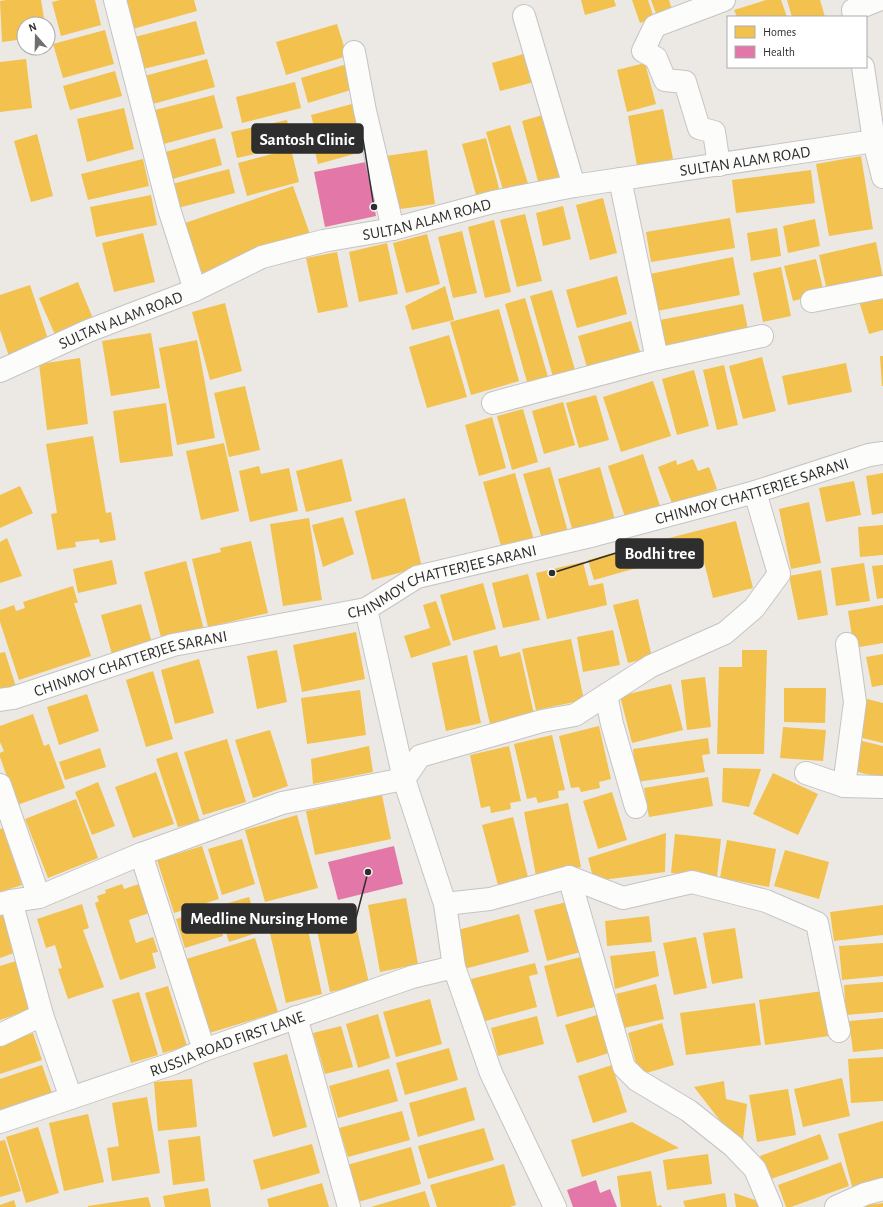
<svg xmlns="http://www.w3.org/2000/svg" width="883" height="1207" font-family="'Alegreya Sans',sans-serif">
	<rect width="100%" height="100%" fill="#ece8e4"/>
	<path fill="#f2c14e" d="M6,0H41L45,24H24V39L2,42L0,1Z
		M60,0H95L101,25L61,36L52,2Z
		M120,0H194L197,11L129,30Z
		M581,0H614L616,6L585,15Z
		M632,0H648L654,18L640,23Z
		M651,0H669L673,13L658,19Z
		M766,0H781L787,17H737L734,10Z
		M787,0H820L825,17H792Z
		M196,21L205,54L139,70L131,38Z
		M337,24L347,56L286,75L276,42Z
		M105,30L114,64L63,78L53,44Z
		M527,53L534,82L500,91L492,63Z
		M26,59L32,108L0,112V62Z
		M207,59L215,87L149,105L141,77Z
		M645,63L656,104L627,112L617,70Z
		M347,64L354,89L308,103L301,78Z
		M115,71L122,96L70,110L63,86Z
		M295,82L301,108L242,123L236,97Z
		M214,95L223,128L160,145L151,111Z
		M352,104L365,151L318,164L312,140L317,139L311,115Z
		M124,108L134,149L87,162L77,119Z
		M663,109L673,159L637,166L628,116Z
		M546,114L564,178L539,185L522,121Z
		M287,120L292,146L237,158L231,132Z
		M510,125L530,190L505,197L486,132Z
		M37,134L53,196L31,202L14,141Z
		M215,138L222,165L169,180L162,153Z
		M486,138L501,196L478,202L462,144Z
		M291,149L299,182L247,196L238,163Z
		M427,150L435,204L394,210L386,156Z
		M861,156L873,229L829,236L816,164Z
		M143,159L149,186L88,200L81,174Z
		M229,169L235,193L178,208L172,184Z
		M811,170L815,203L736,213L732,180Z
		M293,186L311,237L202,273L185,223Z
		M151,195L157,225L96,237L90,207Z
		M603,198L617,253L590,260L576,205Z
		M563,206L571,239L543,246L536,213Z
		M525,214L542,281L517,287L500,220Z
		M730,218L735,248L651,262L646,232Z
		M815,219L820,246L788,253L783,226Z
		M494,220L511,292L485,298L468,227Z
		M777,228L781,256L751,261L747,233Z
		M462,231L477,293L453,298L438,237Z
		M143,233L155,282L114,292L102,243Z
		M427,234L440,284L406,293L393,243Z
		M876,242L883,278L827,291L819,255Z
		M387,243L398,294L359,302L349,252Z
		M337,252L348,307L318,313L306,258Z
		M733,257L740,295L657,311L650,274Z
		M816,259L824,293L793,301L784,266Z
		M781,267L791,316L763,322L753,273Z
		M617,276L627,314L577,328L566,290Z
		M78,282L94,321L56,337L39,298Z
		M30,285L49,342L9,356L0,330V295Z
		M445,286L454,320L412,330L405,306Z
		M552,290L575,370L553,377L530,296Z
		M883,294V330L869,334L859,301Z
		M525,298L548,377L527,382L505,304Z
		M225,303L242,371L210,380L192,312Z
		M743,304L749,335L666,351L660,320Z
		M499,309L519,381L471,395L450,322Z
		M631,321L641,355L588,371L578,336Z
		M151,333L160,388L111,396L102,341Z
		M449,335L467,397L427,408L409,347Z
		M197,340L215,438L177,445L159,348Z
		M880,356H883V386H882Z
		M762,357L776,411L743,419L729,366Z
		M80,358L88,424L47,430L39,364Z
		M846,363L852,392L788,405L782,376Z
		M724,365L738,425L717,430L703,370Z
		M694,370L709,426L677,435L662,379Z
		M653,381L671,436L621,452L603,397Z
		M245,386L260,450L229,457L214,393Z
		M596,395L609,440L579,448L566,403Z
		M563,402L575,445L544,454L532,411Z
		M166,403L173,456L120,463L113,411Z
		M523,409L538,462L512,470L497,416Z
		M492,417L506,468L479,476L465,425Z
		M93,436L106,513L111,512L116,540L100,543L99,539L75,542L76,547L57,550L51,514L57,513L46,444Z
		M224,443L239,511L201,520L186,451Z
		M643,454L661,509L626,520L608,466Z
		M342,459L352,501L306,512L296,471Z
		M693,459L698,471L709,467L717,489L673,506L658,467L676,460L677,465Z
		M259,466L261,474L289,468L298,511L250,522L239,471Z
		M550,467L568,532L542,539L523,474Z
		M600,467L615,520L573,532L558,479Z
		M515,473L535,544L503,553L483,482Z
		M883,473V513L872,515L866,476Z
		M854,481L861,515L826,522L819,488Z
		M20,486L33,513L0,528V495Z
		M405,498L422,567L372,580L355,511Z
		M809,502L821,563L791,569L779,509Z
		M343,517L354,554L323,567L312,525Z
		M309,518L322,600L283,606L270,524Z
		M736,521L753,588L713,598L701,550L670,558L665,539Z
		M883,525V555L860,557L858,527Z
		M7,538L22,576L0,583V542Z
		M251,541L268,613L208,627L192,559L221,552L220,548Z
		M652,542L658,562L594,580L588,560Z
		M112,560L117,584L78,593L73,569Z
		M186,561L204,630L162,641L144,572Z
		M583,562L589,586L603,583L607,605L547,619L536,573Z
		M864,563L870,601L836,606L831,568Z
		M883,565V598L877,599L872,566Z
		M821,570L828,615L798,620L789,576Z
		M528,574L540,620L503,628L492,583Z
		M483,583L496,629L453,641L440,595Z
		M73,586L78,603H74L91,656L19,680L0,622V610L14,605L16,611L25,608L23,602Z
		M638,599L652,657L628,663L613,605Z
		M436,601L451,645L411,658L404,636L430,628L423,605Z
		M141,604L153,647L113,658L101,615Z
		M883,605V643L854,648L848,611Z
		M613,630L620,665L583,672L577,637Z
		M356,632L365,679L302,692L293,645Z
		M571,639L584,700L536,710L522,649Z
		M497,645L500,657L520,652L534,714L490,724L473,651Z
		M277,650L287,702L257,709L247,656Z
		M742,650H767L764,754H717L719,667H742Z
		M5,652L16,687L0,692V653Z
		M883,654V685L872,687L866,657Z
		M467,655L481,723L446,731L432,663Z
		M199,659L214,713L175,724L161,670Z
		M153,671L173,739L146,747L126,680Z
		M705,677L711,727L687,730L681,680Z
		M671,684L683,730L632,743L620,696Z
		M784,688H826L825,723L784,722Z
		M360,690L366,735L307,744L301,698Z
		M87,694L99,731L59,745L47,707Z
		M863,698L883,703V743L854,736Z
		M33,714L44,746L49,744L65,788L17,805L0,757V753L4,751L0,742V726Z
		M599,726L611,779L599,782L600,788L581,792L579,787L571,788L559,736Z
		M783,727L826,730L823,761L780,758Z
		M270,730L288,786L253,798L235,740Z
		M552,735L565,790L558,791L559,798L538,803L536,797L527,799L514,744Z
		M708,738L710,754L702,755L705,772L637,782L633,749Z
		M227,739L246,802L203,815L184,752Z
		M858,740L883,746V778L858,772L854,763Z
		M369,746L373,772L313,784L311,759Z
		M509,746L521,801L510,803L511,809L491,813L490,806L481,808L470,755Z
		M100,748L106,767L65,780L59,762Z
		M177,752L200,821L178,827L156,759Z
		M723,768L761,769L749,807L722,802Z
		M156,772L174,824L133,838L115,787Z
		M773,773L818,794L798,835L753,814Z
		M708,777L713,806L649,817L644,788Z
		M98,782L115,826L92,835L75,792Z
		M612,792L627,840L598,849L583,801Z
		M382,795L391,839L315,855L306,811Z
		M76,799L98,858L48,878L25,819Z
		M568,803L581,867L536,876L524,812Z
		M297,815L318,888L265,902L245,830Z
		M513,817L529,881L499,889L482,825Z
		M3,828L22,885L0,892V829Z
		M666,833L665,872L594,881L588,858Z
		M675,834L721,839L717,877L671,873Z
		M242,839L255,884L222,895L208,849Z
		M727,840L776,849L769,887L720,878Z
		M202,846L219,899L174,913L157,860Z
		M785,850L829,862L819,899L774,886Z
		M122,884L124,889L139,884L149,913L129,920L136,943L153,937L158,952L152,953L156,968L120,980L95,903L99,901L97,896L106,893L105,890Z
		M249,897L260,932L229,942L218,906Z
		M406,898L418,964L380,972L368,905Z
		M571,901L584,951L547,961L534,910Z
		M82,904L89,928L83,930L104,987L68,999L58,969L62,968L55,945L46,948L37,919Z
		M883,905V935L834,941L830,912Z
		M214,907L223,936L185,948L176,919Z
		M6,912L19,951L0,958V914Z
		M353,912L369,983L330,992L315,921Z
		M519,914L529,952L464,969L454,931Z
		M649,916L652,942L607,946L605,921Z
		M306,921L322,994L286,1003L269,929Z
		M735,928L743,978L712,984L703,933Z
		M696,937L707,988L674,995L663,943Z
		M255,938L278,1012L206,1034L183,960Z
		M883,943V976L842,980L839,946Z
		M655,951L659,976L615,989L610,956Z
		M585,956L598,1006L557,1017L544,966Z
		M16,961L32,1009L0,1020V966Z
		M535,963L538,974L529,976L537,1007L482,1022L471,979Z
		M883,982V1012L846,1015L844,985Z
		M656,984L664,1019L624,1028L616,994Z
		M168,986L187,1046L163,1053L145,993Z
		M823,991L829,1036L765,1045L759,1000Z
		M139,992L158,1055L131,1063L112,1000Z
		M430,999L442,1044L396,1057L383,1012Z
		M755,1003L761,1045L686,1055L680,1013Z
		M378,1014L390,1058L358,1068L346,1024Z
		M600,1014L612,1052L577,1063L565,1025Z
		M537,1016L544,1044L498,1056L491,1028Z
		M883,1018V1049L853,1052L849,1021Z
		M662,1023L674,1065L639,1075L628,1033Z
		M341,1026L353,1067L325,1074L313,1033Z
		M33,1033L42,1060L0,1074V1044Z
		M449,1048L458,1080L405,1095L396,1063Z
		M287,1054L307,1127L273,1137L253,1063Z
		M883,1057V1101L851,1103L848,1059Z
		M42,1065L53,1096L0,1113V1079Z
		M612,1065L627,1112L593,1123L578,1076Z
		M389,1069L398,1101L338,1118L329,1086Z
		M842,1078L850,1116L803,1127L794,1089Z
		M192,1079L197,1127L158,1131L154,1082Z
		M724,1081L726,1099L747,1104L742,1149L694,1087Z
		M466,1087L475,1120L418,1137L409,1103Z
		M788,1089L796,1135L757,1142L749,1095Z
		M147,1097L160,1173L112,1181L107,1148L119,1146L112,1103Z
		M402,1111L410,1140L348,1157L339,1128Z
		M88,1114L104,1182L64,1191L49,1123Z
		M883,1121V1181L853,1190L838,1134Z
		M632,1122L679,1148L582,1177L571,1140Z
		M38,1127L59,1193L26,1203L6,1137Z
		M484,1128L494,1160L428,1179L418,1146Z
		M820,1134L829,1159L768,1180L760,1156Z
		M200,1136L205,1181L173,1185L168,1140Z
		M5,1140L21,1191L0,1197V1141Z
		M312,1144L320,1173L261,1190L253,1160Z
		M411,1147L421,1184L358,1202L347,1165Z
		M708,1154L712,1184L667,1190L663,1160Z
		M841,1162L849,1186L791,1207H786L778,1185Z
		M504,1164L516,1205L510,1207H437L430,1185Z
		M651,1171L657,1206L661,1205L662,1207H621L617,1176Z
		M322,1183L329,1207H269L267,1199Z
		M208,1188L211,1207H165L163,1196Z
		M425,1191L430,1207H371Z
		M725,1193L727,1207H685L683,1201Z
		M734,1193L761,1202L762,1207H736Z
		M148,1197L151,1207H88V1206Z
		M14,1200L16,1207H0V1205Z
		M883,1203V1207H860V1206Z"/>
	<path fill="#e377a8" d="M366,162L376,216L325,227L314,172Z
		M394,846L403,884L338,900L328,862Z
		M596,1180L600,1193L610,1189L617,1207H573L567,1190Z"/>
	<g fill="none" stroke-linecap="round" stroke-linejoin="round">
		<g stroke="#c5c4c5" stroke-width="24">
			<g id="minor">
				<path d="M115,0L169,209L195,290"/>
				<path d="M524,16L574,186"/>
				<path d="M854,17L853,10L878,0"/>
				<path d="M354,52L365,111L393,229"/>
				<path d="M863,67L874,141L883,177"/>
				<path d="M719,165L714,132L699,128L685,82L665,80L656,58L643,51L655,26L724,0"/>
				<path d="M620,179L657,359"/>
				<path d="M812,301L883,287"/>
				<path id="s1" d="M0,371L88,331L195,290L262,257L323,241L393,229L493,202L574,186L874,141"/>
				<path d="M493,403L657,359L762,336"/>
				<path d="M366,609L404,779L445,904L454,967L491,1073L555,1207"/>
				<path d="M606,695L612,724L636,807"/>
				<path id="s2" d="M0,700L13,698L173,645L366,609L417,577L595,535L755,492L869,455L883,453"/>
				<path d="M806,773L844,786L883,787"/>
				<path d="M0,785L39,897"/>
				<path d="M844,786L855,702L847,644"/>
				<path d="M141,854L204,1050"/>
				<path d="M569,877L624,1067L637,1080L689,1111L733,1146L755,1169L771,1207"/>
				<path d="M11,901L42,1015L71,1098"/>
				<path d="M0,904L11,901L39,897L141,854L282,803L404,779L420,756L542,721L575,715L651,666L725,633L754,608L779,574L755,492"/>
				<path d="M445,904L490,899L569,877L623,898L692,882L766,901L817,923L839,1031"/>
				<path d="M296,1017L349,1207"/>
				<path d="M0,1035L42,1015"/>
				<path id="s3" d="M0,1122L174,1063L204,1050L412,977L454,967"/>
				<path d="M836,1207L865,1194L883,1189"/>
			</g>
		</g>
		<use href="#minor" stroke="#fcfcfb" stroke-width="22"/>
	</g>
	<g text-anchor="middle" stroke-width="4" stroke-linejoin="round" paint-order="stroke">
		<g font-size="16" fill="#2e2e2e" stroke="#fff">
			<text dy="6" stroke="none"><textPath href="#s1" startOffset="779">SULTAN ALAM ROAD</textPath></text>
			<text dy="6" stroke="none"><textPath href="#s1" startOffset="455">SULTAN ALAM ROAD</textPath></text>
			<text dy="6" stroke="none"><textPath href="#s1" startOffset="131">SULTAN ALAM ROAD</textPath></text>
			<text dy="6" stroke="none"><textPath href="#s2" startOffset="784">CHINMOY CHATTERJEE SARANI</textPath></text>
			<text dy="6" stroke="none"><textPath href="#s2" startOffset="460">CHINMOY CHATTERJEE SARANI</textPath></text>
			<text dy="6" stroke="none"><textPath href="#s2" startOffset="136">CHINMOY CHATTERJEE SARANI</textPath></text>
			<text dy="6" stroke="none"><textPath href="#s3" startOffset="240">RUSSIA ROAD FIRST LANE</textPath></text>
		</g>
	</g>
	<path fill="none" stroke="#2e2e2e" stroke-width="1.5" d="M374 207L363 139M552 573L616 553M368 872L356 918"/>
	<g fill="#2e2e2e" stroke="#fff" stroke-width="1.5">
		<circle cx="374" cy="207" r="4"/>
		<circle cx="552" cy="573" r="4"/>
		<circle cx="368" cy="872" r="4"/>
	</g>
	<g fill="#2e2e2e" stroke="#2e2e2e" stroke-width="1.5">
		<rect x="252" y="124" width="111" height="29" rx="4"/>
		<rect x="616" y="539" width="87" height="29" rx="4"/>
		<rect x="182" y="904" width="174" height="29" rx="4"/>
	</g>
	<g font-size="17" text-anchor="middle" font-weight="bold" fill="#fff">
		<text x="307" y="145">Santosh Clinic</text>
		<text x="660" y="559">Bodhi tree</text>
		<text x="269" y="924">Medline Nursing Home</text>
	</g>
	<rect x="727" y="16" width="140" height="52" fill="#ffffff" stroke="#ababab"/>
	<rect x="735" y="26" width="20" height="12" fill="#f2c14e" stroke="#ababab"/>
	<text x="763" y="36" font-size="12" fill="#2e2e2e">Homes</text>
	<rect x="735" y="46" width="20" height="12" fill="#e377a8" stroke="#ababab"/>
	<text x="763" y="56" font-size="12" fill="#2e2e2e">Health</text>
	<g transform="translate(36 36) rotate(340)"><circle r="19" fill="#ffffff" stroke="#ababab"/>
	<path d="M0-3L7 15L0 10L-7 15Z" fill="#706f6e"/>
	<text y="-6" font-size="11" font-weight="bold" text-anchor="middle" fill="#2e2e2e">N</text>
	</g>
</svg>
